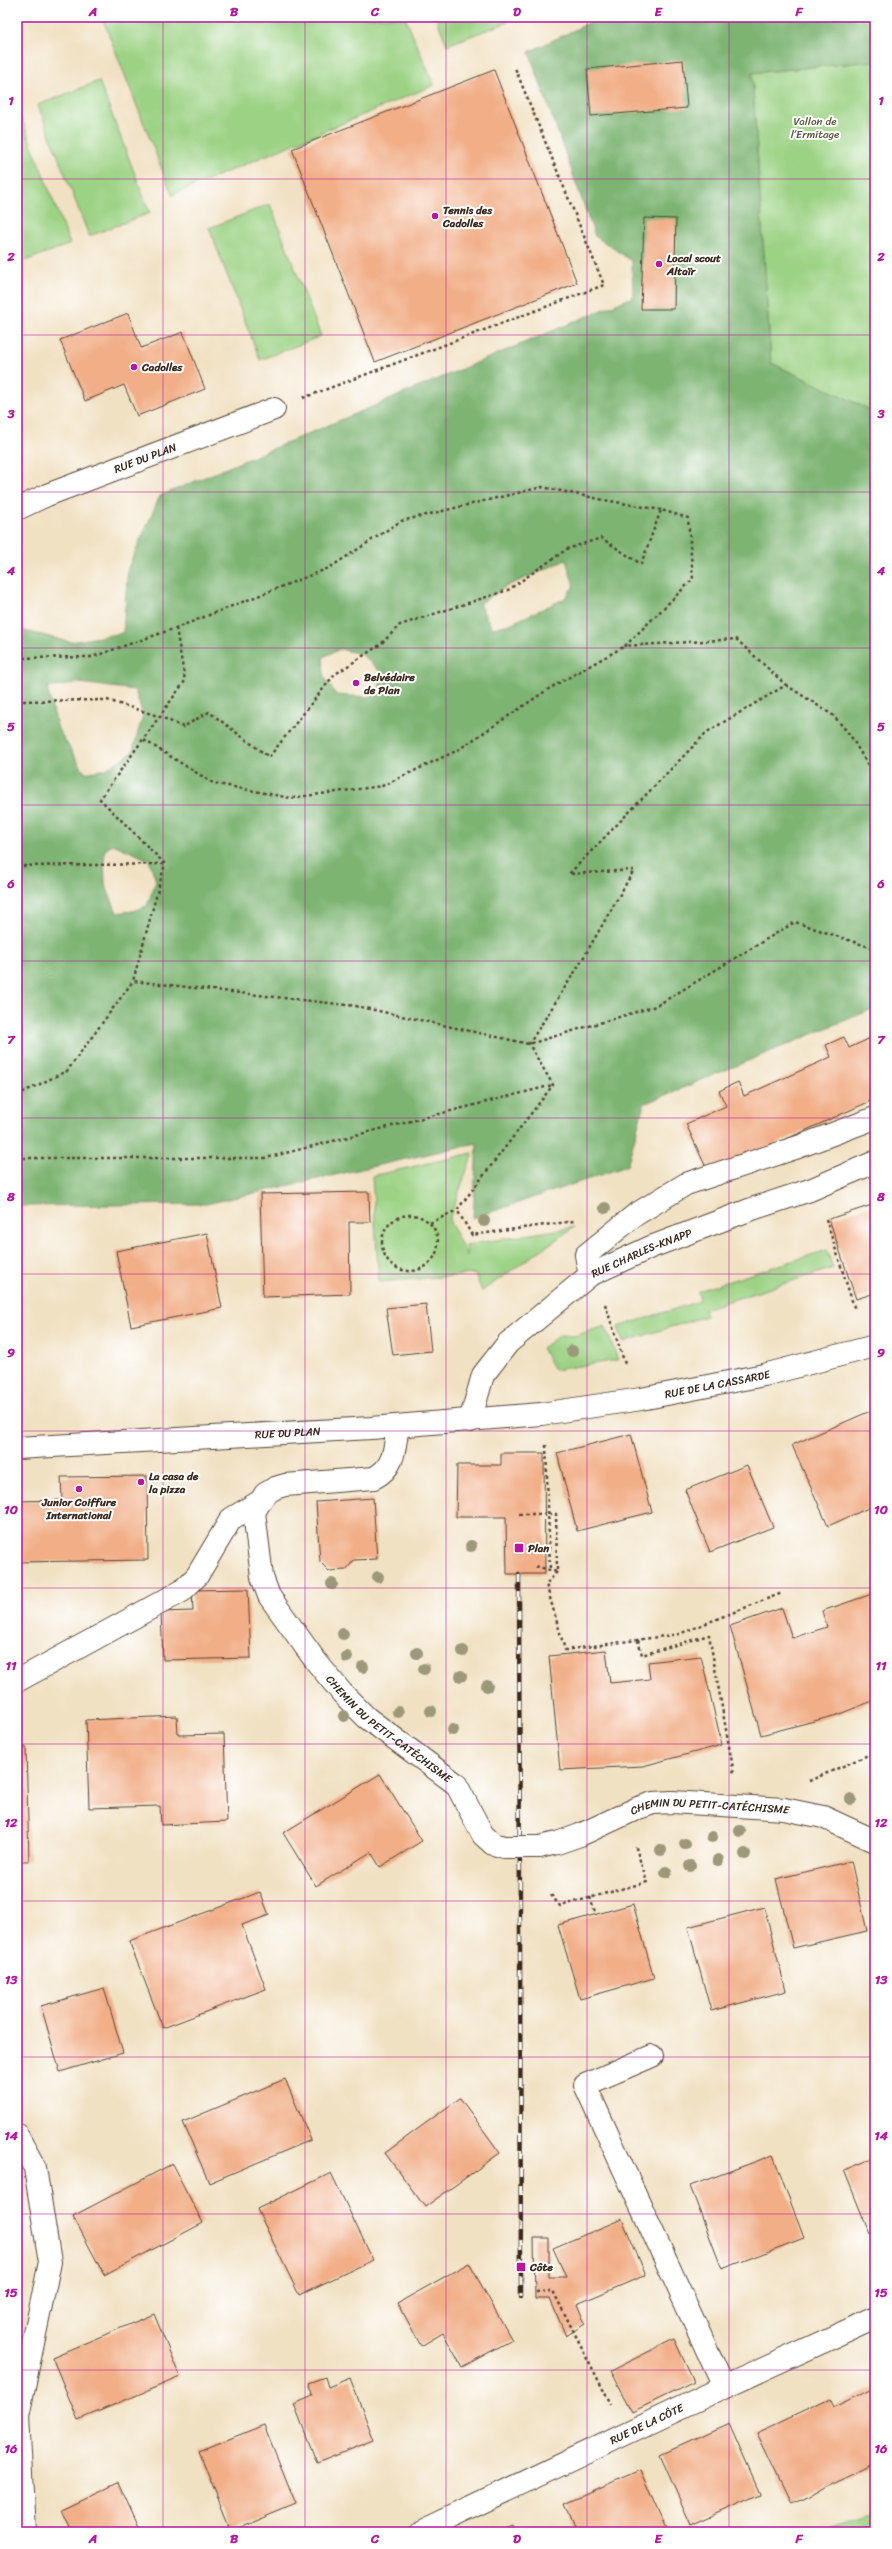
<svg xmlns="http://www.w3.org/2000/svg" width="892" height="2549" font-family="Sriracha,sans-serif">
	<rect width="100%" height="100%" fill="#fff"/>
	<filter id="ink" filterUnits="userSpaceOnUse"><feTurbulence type="fractalNoise" baseFrequency=".025" numOctaves="2"/><feDisplacementMap in="SourceGraphic" scale="8" xChannelSelector="R" yChannelSelector="G"/><feConvolveMatrix kernelMatrix="1 2 1 2 8 2 1 2 1" color-interpolation-filters="sRGB"/></filter>
	<filter id="wash" filterUnits="userSpaceOnUse"><feTurbulence type="fractalNoise" baseFrequency=".012" numOctaves="4" result="noise"/><feDisplacementMap in="SourceGraphic" scale="16" xChannelSelector="R" yChannelSelector="G"/><feGaussianBlur stdDeviation="0.9" result="paint"/><feColorMatrix in="noise" values="0 0 0 0 0 0 0 0 0 0 0 0 0 0 0 0 0 1.4 0 .05"/><feComposite in="paint" operator="in"/></filter>
	<g filter="url(#wash)">
		<rect width="100%" height="100%" fill="#f1e1c3"/>
		<path fill="#9cd284" stroke="#6c7e51" d="M102,17H405L434,85L172,195Z
			M436,17H506L508,22L447,45Z
			M875,61V412L771,363L752,73Z
			M99,81L150,213L89,236L38,105Z
			M19,112L70,244L17,264V113Z
			M270,204L321,336L260,360L209,228Z
			M473,1153L449,1220L467,1256L466,1245L574,1227L482,1291L475,1274L379,1282L372,1176Z
			M827,1250L833,1268L704,1309L706,1316L623,1342L618,1327L700,1301L698,1291Z
			M605,1326L618,1360L554,1370L542,1348L560,1335L574,1336Z
			M875,2510V2532H815Z"/>
		<path fill="#7db472" stroke="#5c6f48" fill-rule="evenodd" d="M601,17H875V61L752,73L771,363L875,412V1008L644,1104L627,1166L473,1218L477,1143L206,1204L17,1206V629L70,642L123,633L128,568L160,496L633,297L632,261L595,236L529,52ZM566,560L574,586L564,599L510,624L492,628L479,604L505,587ZM340,649L361,654L381,672L379,692L368,697L336,695L324,677L323,657ZM80,683L135,690L143,715L132,753L106,769L85,773L58,729L47,688ZM113,844L149,860L156,881L147,906L133,911L117,913L105,884L104,851Z"/>
		<g id="blocks">
			<path fill="#f1ae87" d="M683,60L687,108L591,116L587,69Z
				M494,70L577,283L375,362L292,149Z
				M644,218L676,219L674,309H641Z
				M128,313L141,348L183,332L205,389L137,416L124,385L85,401L60,340Z
				M875,1036V1099L709,1174L686,1124L726,1106L719,1091L738,1082L744,1096L831,1057L826,1045L844,1037L849,1048Z
				M369,1192L370,1222H349L350,1294L263,1297L260,1194Z
				M875,1204V1293L856,1299L829,1219Z
				M207,1233L222,1308L131,1326L116,1251Z
				M426,1304L431,1351L393,1355L386,1308Z
				M875,1409V1505L828,1526L792,1445Z
				M631,1434L652,1512L577,1531L557,1453Z
				M501,1453H544L545,1574H507L506,1517H456L457,1465H501Z
				M747,1465L773,1527L710,1552L685,1490Z
				M147,1476L148,1560L17,1562V1501L62,1500L61,1477Z
				M373,1498L377,1559L354,1560L346,1570L329,1571L320,1562L316,1502Z
				M248,1589L251,1658L163,1660L161,1612L193,1611L192,1590Z
				M875,1593V1700L837,1715L761,1735L730,1626L782,1608L792,1638L827,1627L822,1611Z
				M606,1650L610,1683L650,1679L648,1662L701,1656L722,1745L643,1766L560,1770L549,1656Z
				M177,1716L178,1735L224,1734L227,1822L161,1825L160,1806L89,1808L86,1720Z
				M17,1747H26L29,1861H17Z
				M380,1774L422,1841L380,1867L371,1852L316,1886L283,1833Z
				M851,1861L867,1931L793,1948L776,1879Z
				M260,1892L269,1915L242,1925L266,1989L163,2028L129,1941Z
				M633,1904L654,1978L580,1999L558,1925Z
				M764,1907L786,1991L711,2011L688,1927Z
				M104,1988L123,2053L60,2072L41,2006Z
				M285,2079L311,2140L209,2183L183,2122Z
				M460,2098L500,2153L425,2207L385,2153Z
				M773,2155L804,2238L722,2269L690,2186Z
				M875,2157V2233L870,2235L844,2170Z
				M172,2164L203,2223L104,2275L73,2216Z
				M331,2173L373,2260L299,2295L257,2209Z
				M622,2219L646,2275L577,2304L585,2324L566,2336L550,2299H535L534,2238H549V2277H566L553,2248Z
				M469,2263L512,2340L462,2367L443,2333L421,2346L398,2303Z
				M154,2314L180,2377L78,2420L52,2357Z
				M674,2339L694,2382L632,2412L610,2371Z
				M325,2377L328,2387L350,2378L374,2440L317,2463L294,2404L313,2396L308,2383Z
				M875,2387V2464L791,2504L757,2433L830,2399L834,2407Z
				M729,2424L760,2494L691,2525L660,2455Z
				M264,2425L296,2504L231,2531L199,2451Z
				M640,2470L667,2532H577L565,2503Z
				M118,2482L141,2532H72L61,2509Z
				M514,2526L517,2532H500Z"/>
		</g>
	</g>
	<g filter="url(#ink)">
		<use href="#blocks" fill-opacity="0" stroke="#564537" stroke-width="1"/>
		<g fill="none" stroke-linecap="round" stroke-linejoin="round">
			<g stroke="#564537" stroke-width="24">
				<path id="lane" d="M590,1275L586,1255L635,1215L686,1184L798,1147L875,1118
					M17,1681L182,1591L197,1576L231,1519L259,1502
					M652,2056L585,2085L724,2387"/>
			</g>
			<g stroke="#564537" stroke-width="24">
				<g id="street">
					<path id="s1" d="M17,509L47,495L274,409"/>
					<path id="s2" d="M470,1421L483,1375L508,1343L590,1275L651,1247L749,1210L810,1190L875,1162"/>
					<path id="s3" d="M398,1426C394,1447 396,1467 374,1478L285,1485L275,1488L265,1494L254,1512L262,1577L269,1596L315,1660L342,1693L367,1718L456,1784L483,1835L493,1844L504,1847"/>
					<path id="s4" d="M539,1847L557,1843L580,1835L638,1808L653,1803L672,1802L784,1809L823,1817L875,1841"/>
					<path d="M17,2135L35,2168L50,2262L18,2415L24,2532"/>
					<path id="s5" d="M419,2532L724,2387L875,2318"/>
				</g>
			</g>
			<g stroke="#564537" stroke-width="24">
				<g id="secondary">
					<path id="s6" d="M17,1448L371,1428L541,1414L641,1399L764,1375L875,1346"/>
				</g>
			</g>
			<path stroke="#564537" stroke-width="2.5" stroke-dasharray="3 3" stroke-linecap="butt" d="M303,398L604,285L515,68
				M176,628L185,681L100,799L165,864L133,981L356,1006L529,1044L656,1006L795,922L875,949
				M17,658L92,657L176,628L329,568L401,521L542,487L604,500L661,510
				M786,685L834,716L850,735L875,777
				M17,701L107,700L161,717L183,727L209,712L269,757L334,675L381,644L400,625L508,590L567,549L601,538L641,564L661,510L688,518L693,579L625,646L736,639L786,685L707,732L569,874L634,870L581,962L529,1044L553,1085L457,1210L472,1235L574,1221
				M144,740L213,783L290,798L382,786L458,750L550,688L625,646
				M17,866L164,864
				M17,1095L67,1071L133,981
				M17,1158H266L553,1085
				M382 1243a28 28 0 1 1 56 0a28 28 0 1 1-56 0Z
				M826,1219L855,1310
				M430,1223L457,1210
				M605,1304L625,1364
				M546,1445L550,1570
				M519,1514H556L557,1572L535,1566
				M557,1572L546,1584L565,1650L679,1634L782,1593
				M638,1640L642,1655L709,1635L734,1774
				M809,1781L875,1752
				M551,1895L560,1906L647,1882L635,1845
				M590,1897L596,1915
				M536,2292L553,2291L611,2405"/>
			<use href="#lane" stroke="#fff" stroke-width="22"/>
			<use href="#street" stroke="#fff" stroke-width="22"/>
			<use href="#secondary" stroke="#fff" stroke-width="22"/>
			<g stroke="#3b2a1e" stroke-width="4.5">
				<path id="rail" d="M519,1574L521,2297"/>
			</g>
			<use href="#rail" stroke="#fff" stroke-width="3" stroke-dasharray="9" stroke-linecap="butt"/>
			<g stroke="#564537" stroke-width="24" stroke-linecap="butt">
				<path id="street-bridge" d="M504,1847H539"/>
			</g>
			<use href="#street-bridge" stroke="#fff" stroke-width="22"/>
		</g>
		<g fill="#9d9879">
			<circle cx="605" cy="1208" r="6"/>
			<circle cx="484" cy="1221" r="6"/>
			<circle cx="572" cy="1351" r="6"/>
			<circle cx="471" cy="1546" r="6"/>
			<circle cx="378" cy="1577" r="6"/>
			<circle cx="332" cy="1584" r="6"/>
			<circle cx="343" cy="1634" r="6"/>
			<circle cx="463" cy="1651" r="6"/>
			<circle cx="417" cy="1653" r="6"/>
			<circle cx="347" cy="1657" r="6"/>
			<circle cx="363" cy="1667" r="6"/>
			<circle cx="424" cy="1669" r="6"/>
			<circle cx="461" cy="1676" r="6"/>
			<circle cx="487" cy="1686" r="6"/>
			<circle cx="431" cy="1711" r="6"/>
			<circle cx="398" cy="1712" r="6"/>
			<circle cx="344" cy="1716" r="6"/>
			<circle cx="453" cy="1730" r="6"/>
			<circle cx="851" cy="1799" r="6"/>
			<circle cx="740" cy="1831" r="6"/>
			<circle cx="712" cy="1837" r="6"/>
			<circle cx="685" cy="1844" r="6"/>
			<circle cx="661" cy="1850" r="6"/>
			<circle cx="745" cy="1854" r="6"/>
			<circle cx="718" cy="1860" r="6"/>
			<circle cx="690" cy="1866" r="6"/>
			<circle cx="666" cy="1872" r="6"/>
		</g>
	</g>
	<path fill="none" stroke="#b5179e" stroke-width="1" stroke-opacity="0.55" d="M163,17V2532M305,17V2532M446,17V2532M587,17V2532M729,17V2532M17,179H875M17,335H875M17,492H875M17,648H875M17,805H875M17,961H875M17,1118H875M17,1274H875M17,1431H875M17,1588H875M17,1744H875M17,1901H875M17,2057H875M17,2214H875M17,2370H875"/>
	<g fill="#b5179e" stroke="#fff" stroke-width="1.5">
		<circle cx="435" cy="216" r="4"/>
		<circle cx="659" cy="264" r="4"/>
		<circle cx="134" cy="367" r="4"/>
		<circle cx="356" cy="683" r="4"/>
		<circle cx="141" cy="1482" r="4"/>
		<circle cx="79" cy="1489" r="4"/>
		<rect x="514" y="1543" width="10" height="10" rx="2"/>
		<rect x="516" y="2262" width="10" height="10" rx="2"/>
	</g>
	<g text-anchor="middle" stroke-width="4" stroke-linejoin="round" paint-order="stroke">
		<g font-size="11" fill="#585c3d" stroke="#fff">
			<text x="815" y="125">Vallon de<tspan x="815" dy="13">l’Ermitage</tspan></text>
		</g>
		<g font-size="11" font-weight="bold" fill="#3b2a1e" stroke="#fff" text-anchor="start">
			<text x="443" y="214">Tennis des<tspan x="443" dy="13">Cadolles</tspan></text>
			<text x="667" y="262">Local scout<tspan x="667" dy="13">Altaïr</tspan></text>
			<text x="142" y="371">Cadolles</text>
			<text x="364" y="681">Belvédaire<tspan x="364" dy="13">de Plan</tspan></text>
			<text x="149" y="1480">La casa de<tspan x="149" dy="13">la pizza</tspan></text>
			<text x="79" y="1506" text-anchor="middle">Junior Coiffure<tspan x="79" dy="13">International</tspan></text>
			<text x="528" y="1552">Plan</text>
			<text x="530" y="2271">Côte</text>
		</g>
		<g font-size="11" fill="#3b2a1e" stroke="#fff">
			<text dy="4" stroke="none"><textPath href="#s1" startOffset="138">RUE DU PLAN</textPath></text>
			<text dy="4" stroke="none"><textPath href="#s2" startOffset="251">RUE CHARLES-KNAPP</textPath></text>
			<text dy="4" stroke="none"><textPath href="#s6" startOffset="704">RUE DE LA CASSARDE</textPath></text>
			<text dy="4" stroke="none"><textPath href="#s6" startOffset="271">RUE DU PLAN</textPath></text>
			<text dy="4" stroke="none"><textPath href="#s3" startOffset="459">CHEMIN DU PETIT-CATÉCHISME</textPath></text>
			<text dy="4" stroke="none"><textPath href="#s4" startOffset="179">CHEMIN DU PETIT-CATÉCHISME</textPath></text>
			<text dy="4" stroke="none"><textPath href="#s5" startOffset="252">RUE DE LA CÔTE</textPath></text>
		</g>
	</g>
	<rect width="892" height="2549" fill="none" stroke="#fff" stroke-width="44"/>
	<rect x="22" y="22" width="848" height="2505" fill="none" stroke="#b5179e" stroke-width="1.5"/>
	<g font-size="13" text-anchor="middle" font-weight="bold" fill="#b5179e">
		<text x="93" y="16">A</text>
		<text x="234" y="16">B</text>
		<text x="375" y="16">C</text>
		<text x="517" y="16">D</text>
		<text x="658" y="16">E</text>
		<text x="799" y="16">F</text>
		<text x="11" y="105">1</text>
		<text x="881" y="105">1</text>
		<text x="11" y="261">2</text>
		<text x="881" y="261">2</text>
		<text x="11" y="418">3</text>
		<text x="881" y="418">3</text>
		<text x="11" y="575">4</text>
		<text x="881" y="575">4</text>
		<text x="11" y="731">5</text>
		<text x="881" y="731">5</text>
		<text x="11" y="888">6</text>
		<text x="881" y="888">6</text>
		<text x="11" y="1044">7</text>
		<text x="881" y="1044">7</text>
		<text x="11" y="1201">8</text>
		<text x="881" y="1201">8</text>
		<text x="11" y="1357">9</text>
		<text x="881" y="1357">9</text>
		<text x="11" y="1514">10</text>
		<text x="881" y="1514">10</text>
		<text x="11" y="1670">11</text>
		<text x="881" y="1670">11</text>
		<text x="11" y="1827">12</text>
		<text x="881" y="1827">12</text>
		<text x="11" y="1984">13</text>
		<text x="881" y="1984">13</text>
		<text x="11" y="2140">14</text>
		<text x="881" y="2140">14</text>
		<text x="11" y="2297">15</text>
		<text x="881" y="2297">15</text>
		<text x="11" y="2453">16</text>
		<text x="881" y="2453">16</text>
		<text x="93" y="2543">A</text>
		<text x="234" y="2543">B</text>
		<text x="375" y="2543">C</text>
		<text x="517" y="2543">D</text>
		<text x="658" y="2543">E</text>
		<text x="799" y="2543">F</text>
	</g>
</svg>
